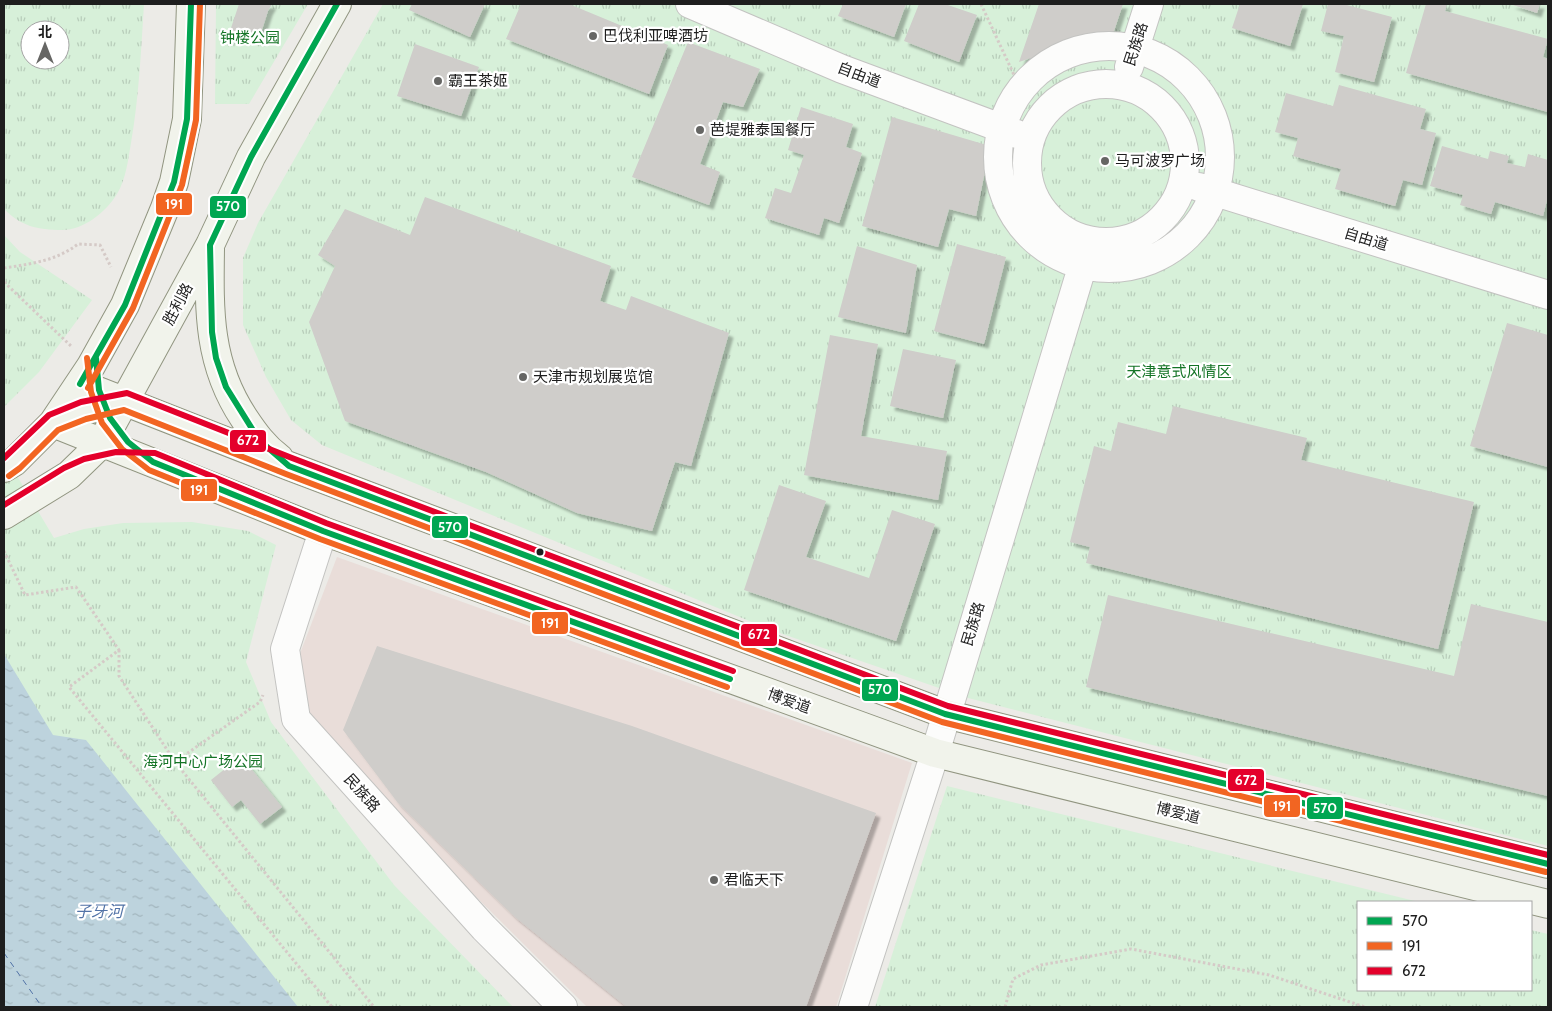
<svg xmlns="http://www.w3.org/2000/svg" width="1552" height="1011" font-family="Cabin,'Noto Sans SC',sans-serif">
	<defs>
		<pattern id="park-tufts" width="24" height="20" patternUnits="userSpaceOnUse" patternTransform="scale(1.25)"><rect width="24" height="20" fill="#d7f0d9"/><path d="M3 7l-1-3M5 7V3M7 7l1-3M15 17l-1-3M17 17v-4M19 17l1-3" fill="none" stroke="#b8cdba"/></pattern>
		<pattern id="water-ripples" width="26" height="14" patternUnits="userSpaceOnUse" patternTransform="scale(1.25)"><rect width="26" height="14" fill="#bdd3dd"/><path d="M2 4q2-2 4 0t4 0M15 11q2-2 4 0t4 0" fill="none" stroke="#a2b5bd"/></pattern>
		<filter id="shadow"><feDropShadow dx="4.5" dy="4.5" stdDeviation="1" flood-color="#0004"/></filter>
	</defs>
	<rect width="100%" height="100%" fill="#ecebe7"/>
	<path fill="#e9ddd9" d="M337,557L912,763L836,1007H587L281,703Z"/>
	<path fill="url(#park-tufts)" fill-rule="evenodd" d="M4,4H144C141,51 139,97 131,143C128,160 126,179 117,194C106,212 84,230 62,230C37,230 21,226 4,209ZM30,30H60V60H30Z
		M216,4H308L249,104H215Z
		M383,4H1548V846L968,698L771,630L322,445L291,420L266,377L243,325V258L258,223Z
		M4,235L20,252L92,300L39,372L4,407Z
		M4,454L54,538L84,529L123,523L192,522L248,531L276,545L246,662L271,722L394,885L513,1007H4Z
		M947,786L1419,902H1358V990H1531V930L1548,934V1007H875Z"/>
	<path fill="url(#water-ripples)" d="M4,654L53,735L86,740L298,1007H4Z"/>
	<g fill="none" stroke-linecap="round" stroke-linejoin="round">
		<path stroke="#5273a7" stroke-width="1" stroke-dasharray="6 5" stroke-linecap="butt" d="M4,953L42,1007"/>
	</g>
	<path fill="#cfcdca" filter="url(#shadow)" d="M239,4H272L268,11L259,39L230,31Z
		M412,4H485L470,37L409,10Z
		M521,4H569L668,45L649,94L506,39Z
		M843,4H906L894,37L838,16Z
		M919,4H945L977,15L959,62L904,41Z
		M1039,4H1123L1114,31L1019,62Z
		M1240,4H1303L1290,46L1232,28Z
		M1328,4H1343L1392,17L1374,82L1335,72L1344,36L1321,31Z
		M1426,4H1447L1445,11L1548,39L1543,57L1548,59V112L1406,73Z
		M1510,4H1540L1537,13Z
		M688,42L760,69L743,107L723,102L700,164L720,172L709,205L632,177Z
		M415,44L479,67L461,116L397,96Z
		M1339,85L1426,109L1420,129L1436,133L1422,185L1403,180L1395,206L1335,189L1341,169L1293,156L1298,138L1275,132L1286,93L1333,106Z
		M801,107L853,124L846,147L862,153L839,223L824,218L819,235L765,218L775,188L791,193L804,155L788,150Z
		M892,117L990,146L976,216L949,209L938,247L862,226Z
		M1442,146L1488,159L1490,151L1509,156L1507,163L1525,167L1528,154L1548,160V196L1543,216L1495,202L1491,214L1460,205L1463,195L1430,186Z
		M425,197L611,266L600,301L626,310L631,296L729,333L691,466L675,462L652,531L577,513L486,472L345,421L309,322L335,266L318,255L345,209L410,235Z
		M957,244L1006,257L984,344L934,331Z
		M857,246L917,265L906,333L838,317Z
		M1507,323L1548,335V467L1470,446Z
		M830,335L878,344L861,436L947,451L938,500L804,475Z
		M903,349L956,360L943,418L890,406Z
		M1173,406L1307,438L1301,460L1474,502L1438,649L1086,563L1090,547L1070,542L1094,446L1111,451L1118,422L1166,434Z
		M779,485L826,501L806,557L869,578L892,510L935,524L896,641L744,590Z
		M1108,595L1454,676L1471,604L1548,622V796L1086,687Z
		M377,646L632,726L876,813L806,1007H627L515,917L398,803L343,730Z
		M241,756L282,807L260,824L241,800L232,807L211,780Z"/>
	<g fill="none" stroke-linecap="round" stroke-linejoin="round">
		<g stroke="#c3c3c1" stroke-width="30">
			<path id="street" d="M690,4L842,69L1017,134
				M998 157a111 111 0 1 1 222 0a111 111 0 1 1-222 0Z
				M1129,67L1149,4
				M1027 163a79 79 0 1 1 158 0a79 79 0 1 1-158 0Z
				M1199,187L1548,295
				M323,531L285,649L296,719L484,928L563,1007
				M853,1007L935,753L1090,241"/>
		</g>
		<g stroke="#919580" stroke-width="30">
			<path id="secondary" d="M210,249C209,311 208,364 244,418C254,433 264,447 279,458
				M80,384L289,466L945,714L1548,864
				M53,423L323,531L935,753L1548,904
				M53,423L83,411L125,401
				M4,468L14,462L53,423L91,366L125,305L165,208L174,182L187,119L191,4
				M4,515L69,475L101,444L210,245L251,157L337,4"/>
		</g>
		<path stroke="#d5cac7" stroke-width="3" stroke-dasharray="2.5 2.5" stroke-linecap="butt" d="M981,4L1021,90
			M4,268C30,264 56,261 78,244L100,245L111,267
			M4,282L71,346
			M4,551L25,595L76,587L119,650L69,687L332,1007
			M119,650V676L175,762L374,1007
			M175,762L260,702L263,695
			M1005,1007L1013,979L1041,965L1131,949L1269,975L1365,1007"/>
		<use href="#street" stroke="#fcfcfb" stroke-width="28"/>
		<use href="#secondary" stroke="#f1f3eb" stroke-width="28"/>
		<g stroke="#fff" stroke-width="10">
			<path id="bus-1" d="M337,4L251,157L210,245L212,332L216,358L226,387L259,440L289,466L945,714L1548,864
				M96,358L99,390L110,418L128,442L153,462L323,531L730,679
				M80,384L125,305L174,182L187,119L191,4"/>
		</g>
		<g stroke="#fff" stroke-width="10">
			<path id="bus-2" d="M87,358L91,392L102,423L122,449L149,470L320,539L727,687
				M88,388L133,308L182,185L196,120L200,4
				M9,476L20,468L58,430L86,419L124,410L286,474L942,722L1546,872"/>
		</g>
		<g stroke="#fff" stroke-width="10">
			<path id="bus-3" d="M4,458L49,415L81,402L127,393L292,458L948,706L1548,855
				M4,505L64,468L84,459L116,452L155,453L326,523L733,671"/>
		</g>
		<use href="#bus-1" stroke="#00a651" stroke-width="6"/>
		<use href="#bus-2" stroke="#f26522" stroke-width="6"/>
		<use href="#bus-3" stroke="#e4002b" stroke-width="6"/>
	</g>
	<g fill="#666664" stroke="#fff" stroke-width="2">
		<circle cx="593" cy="36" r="5"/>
		<circle cx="438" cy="81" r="5"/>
		<circle cx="700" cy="130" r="5"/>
		<circle cx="1105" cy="161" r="5"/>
		<circle cx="523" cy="377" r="5"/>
		<circle cx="714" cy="880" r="5"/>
	</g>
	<circle fill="#1e1e1e" stroke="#fff" stroke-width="2" cx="540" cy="552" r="4.5"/>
	<g text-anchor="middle" stroke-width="4.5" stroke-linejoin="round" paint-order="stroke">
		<g font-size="15" fill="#1e1e1e" stroke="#fff" text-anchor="start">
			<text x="603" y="41">巴伐利亚啤酒坊</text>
			<text x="448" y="86">霸王茶姬</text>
			<text x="710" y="135">芭堤雅泰国餐厅</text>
			<text x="1115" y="166">马可波罗广场</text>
			<text x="533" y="382">天津市规划展览馆</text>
			<text x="724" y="885">君临天下</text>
		</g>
		<g font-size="15" fill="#147426" stroke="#fff">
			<text x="250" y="43">钟楼公园</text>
			<text x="1179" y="377">天津意式风情区</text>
			<text x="203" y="767">海河中心广场公园</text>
		</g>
		<g font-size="15" fill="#1e1e1e" stroke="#fff">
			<text transform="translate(1136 44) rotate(-72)" y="5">民族路</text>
			<text transform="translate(859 75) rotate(21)" y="5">自由道</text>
			<text transform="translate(1366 239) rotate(17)" y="5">自由道</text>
			<text transform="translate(178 304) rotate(-62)" y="5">胜利路</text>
			<text transform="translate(973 624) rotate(-73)" y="5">民族路</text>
			<text transform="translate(789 701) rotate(20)" y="5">博爱道</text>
			<text transform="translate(362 793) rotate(48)" y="5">民族路</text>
			<text transform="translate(1178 813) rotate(14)" y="5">博爱道</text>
		</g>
		<g font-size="16" font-style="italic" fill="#5273a7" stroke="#fff">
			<text x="99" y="917">子牙河</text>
		</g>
	</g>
	<g stroke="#fff" stroke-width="2">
		<rect x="155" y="192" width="38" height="24" rx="5" fill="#f26522"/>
		<rect x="209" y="195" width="38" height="24" rx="5" fill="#00a651"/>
		<rect x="229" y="429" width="38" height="24" rx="5" fill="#e4002b"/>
		<rect x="180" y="478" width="38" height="24" rx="5" fill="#f26522"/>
		<rect x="431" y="515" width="38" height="24" rx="5" fill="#00a651"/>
		<rect x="531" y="611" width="38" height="24" rx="5" fill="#f26522"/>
		<rect x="740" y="623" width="38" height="24" rx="5" fill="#e4002b"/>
		<rect x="861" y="678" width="38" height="24" rx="5" fill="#00a651"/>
		<rect x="1227" y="768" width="38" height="24" rx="5" fill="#e4002b"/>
		<rect x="1263" y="794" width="38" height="24" rx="5" fill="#f26522"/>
		<rect x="1306" y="796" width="38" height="24" rx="5" fill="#00a651"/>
	</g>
	<g font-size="14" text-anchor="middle" font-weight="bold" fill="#fff">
		<text x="174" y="209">191</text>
		<text x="228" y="211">570</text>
		<text x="248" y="445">672</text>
		<text x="199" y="495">191</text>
		<text x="450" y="532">570</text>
		<text x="550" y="628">191</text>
		<text x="759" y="639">672</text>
		<text x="880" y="694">570</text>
		<text x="1246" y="785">672</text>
		<text x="1282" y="811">191</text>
		<text x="1325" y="813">570</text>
	</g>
	<rect width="1552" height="1011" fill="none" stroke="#1e1e1e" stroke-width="10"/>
	<rect x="1357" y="901" width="175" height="90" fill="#ffffff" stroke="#a5a5a5"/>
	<rect x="1367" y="917" width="25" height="8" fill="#00a651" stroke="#a5a5a5"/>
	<text x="1402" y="926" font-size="15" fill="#1e1e1e">570</text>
	<rect x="1367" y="942" width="25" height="8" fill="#f26522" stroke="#a5a5a5"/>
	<text x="1402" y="951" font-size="15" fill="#1e1e1e">191</text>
	<rect x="1367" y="967" width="25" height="8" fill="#e4002b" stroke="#a5a5a5"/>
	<text x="1402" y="976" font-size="15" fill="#1e1e1e">672</text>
	<g transform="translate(45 45)"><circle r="24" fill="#ffffff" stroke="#a5a5a5"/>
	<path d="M0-4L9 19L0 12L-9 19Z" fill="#666664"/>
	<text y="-8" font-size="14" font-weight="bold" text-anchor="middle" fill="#1e1e1e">北</text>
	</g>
</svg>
